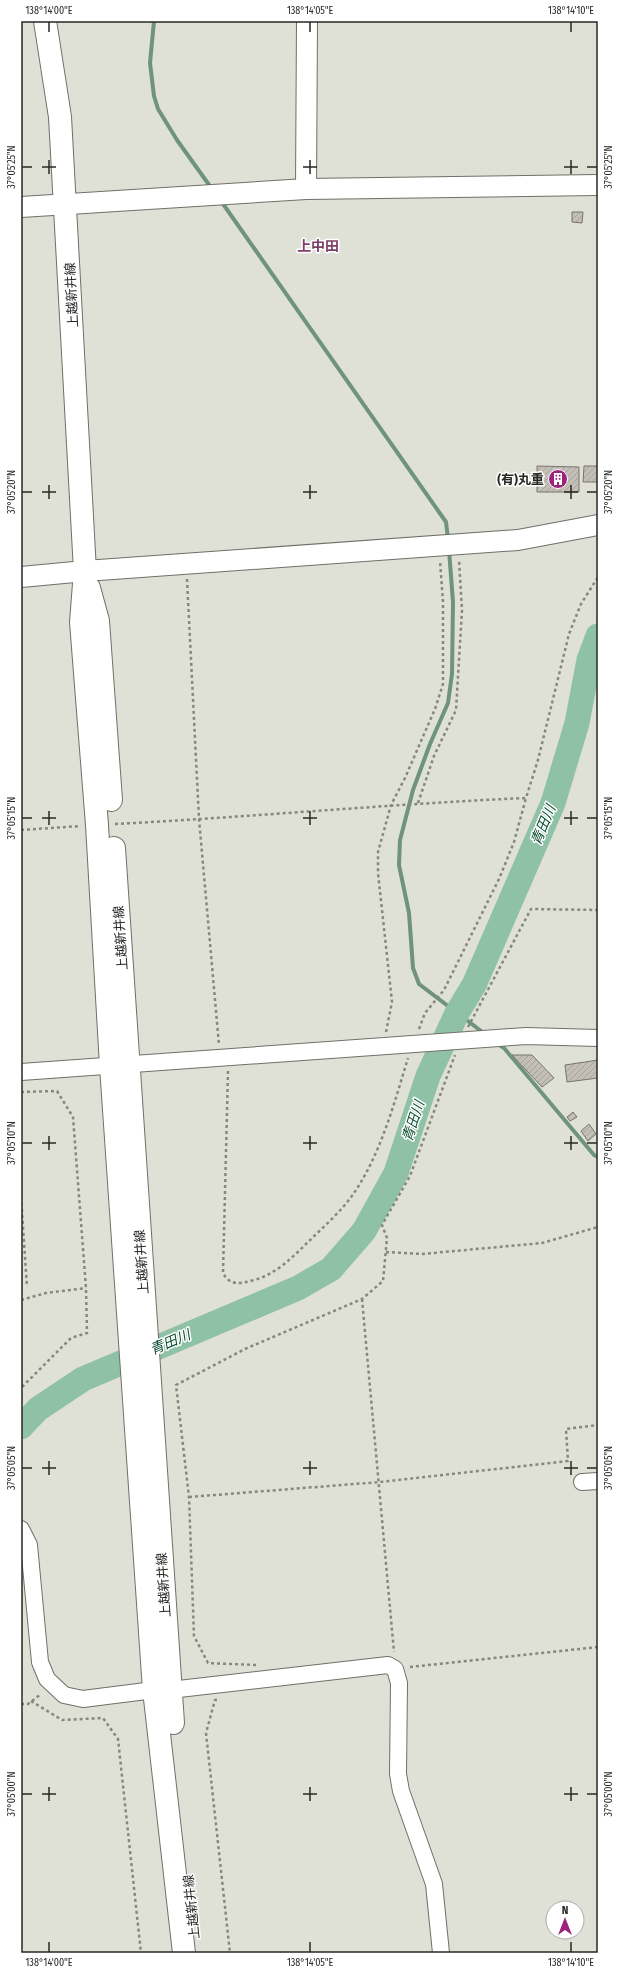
<svg xmlns="http://www.w3.org/2000/svg" width="619" height="1974" font-family="'Fira Sans Condensed','Noto Sans JP',sans-serif">
	<defs>
		<pattern id="building-hatch" width="6" height="6" patternUnits="userSpaceOnUse"><rect width="6" height="6" fill="#c3bfb7"/><path d="M-1 1l2-2M0 6l6-6M5 7l2-2" fill="none" stroke="#a8a49d"/></pattern>
	</defs>
	<rect width="100%" height="100%" fill="#dfe0d6"/>
	<g fill="none" stroke-linecap="round" stroke-linejoin="round">
		<path stroke="#6f937e" stroke-width="4" d="M154,21L150,63L154,96L158,109L177,140L212,189
			M221,201L446,522L448,539
			M449,550L453,602L452,674L448,703L430,744L413,790L400,840L399,865L409,913L413,968L419,984L485,1034
			M496,1043L504,1048L594,1155L598,1157"/>
		<path stroke="#8ec1a5" stroke-width="25" d="M21,1427L38,1409L83,1379L298,1288L331,1269L364,1231L396,1173L428,1076L457,1013L474,985L553,803L577,723L589,660L598,636"/>
	</g>
	<path fill="url(#building-hatch)" stroke="#78756d" d="M572,212H583L582,223L572,222Z
		M537,466L579,467V492H537Z
		M584,466H598V482H583Z
		M512,1055H532L554,1078L542,1087Z
		M598,1060V1078L567,1082L565,1065Z
		M573,1112L577,1117L570,1121L567,1117Z
		M589,1124L596,1134L588,1141L581,1131Z"/>
	<g fill="none" stroke-linecap="round" stroke-linejoin="round">
		<g stroke="#6f7068" stroke-width="18">
			<path id="minor" d="M21,1072L526,1036L598,1038
				M582,1482L598,1481
				M21,1529L29,1545L40,1662L47,1679L64,1695L83,1699L154,1690H170L388,1665L395,1669L399,1683L398,1774L401,1791L434,1884L441,1953"/>
		</g>
		<g stroke="#6f7068" stroke-width="22">
			<path id="tertiary" d="M306,189L307,21
				M21,207L306,189L598,185
				M21,577L85,571L518,540L598,525"/>
		</g>
		<g stroke="#6f7068" stroke-width="24">
			<path id="primary" d="M45,21L60,117L85,571L81,622L97,825L111,1066L154,1690L184,1953
				M89,588L98,621L111,800
				M114,848L173,1723"/>
		</g>
		<path stroke="#868780" stroke-width="2.5" stroke-dasharray="3 3" stroke-linecap="butt" d="M187,579L199,819L219,1045
			M418,803L434,756L456,710L462,610L459,560
			M115,824C252,817 389,804 526,798L538,760L569,634L581,604L598,577
			M21,830L81,826
			M468,1027L531,909L598,910
			M419,1029L425,1013L444,990L499,879L514,842L526,798
			M386,1032L392,1002L378,873V852L391,805L405,778L435,709L443,684V602L440,561
			M228,1071L223,1273C230,1286 240,1284 254,1280C274,1275 291,1259 306,1244C322,1228 341,1212 354,1193C381,1153 394,1104 408,1058
			M21,1092L57,1091L73,1117L86,1288L87,1333L71,1338L21,1388
			M21,1197L27,1287
			M386,1252L422,1254L542,1243L598,1227
			M362,1299L394,1652
			M21,1300L46,1293L86,1288
			M189,1497L380,1482L568,1461L566,1429L598,1425
			M256,1665L208,1663L194,1636L189,1497L176,1385L245,1349L362,1299L383,1281L387,1238L382,1225L410,1176L455,1055
			M410,1667L598,1647
			M217,1700H215L206,1733L230,1953
			M31,1701L62,1720L103,1718L118,1739L141,1953
			M21,1704H28L41,1694"/>
		<use href="#minor" stroke="#fff" stroke-width="16"/>
		<use href="#tertiary" stroke="#fff" stroke-width="20"/>
		<use href="#primary" stroke="#fff" stroke-width="22"/>
	</g>
	<path fill="none" stroke="#272824" stroke-width="1.5" d="M49,22V32M310,22V32M571,22V32M49,160V174M310,160V174M571,160V174M22,167H32M42,167H56M303,167H317M564,167H578M587,167H597M49,485V499M310,485V499M571,485V499M22,492H32M42,492H56M303,492H317M564,492H578M587,492H597M49,811V825M310,811V825M571,811V825M22,818H32M42,818H56M303,818H317M564,818H578M587,818H597M49,1136V1150M310,1136V1150M571,1136V1150M22,1143H32M42,1143H56M303,1143H317M564,1143H578M587,1143H597M49,1461V1475M310,1461V1475M571,1461V1475M22,1468H32M42,1468H56M303,1468H317M564,1468H578M587,1468H597M49,1787V1801M310,1787V1801M571,1787V1801M22,1794H32M42,1794H56M303,1794H317M564,1794H578M587,1794H597M49,1942V1952M310,1942V1952M571,1942V1952"/>
	<defs>
		<g id="building-disc" transform="scale(1)"><circle r="9.5" fill="#9c237c" stroke="#fff"/><path d="M-4-6H4V6H1V3H-1V6H-4ZM-2.5-4.3h1.7v1.8h-1.7ZM.8-4.3h1.7v1.8H.8ZM-2.5-1h1.7V.8h-1.7ZM.8-1h1.7V.8H.8Z" fill="#fff"/></g>
	</defs>
	<g fill-rule="evenodd">
		<use href="#building-disc" x="558" y="479"/>
	</g>
	<g text-anchor="middle" stroke-width="3" stroke-linejoin="round" paint-order="stroke">
		<g font-size="13" fill="#272824" stroke="#fff">
			<text transform="translate(71 295) rotate(-93)" y="5">上越新井線</text>
			<text transform="translate(120 938) rotate(-94)" y="5">上越新井線</text>
			<text transform="translate(141 1262) rotate(-94)" y="5">上越新井線</text>
			<text transform="translate(163 1585) rotate(-94)" y="5">上越新井線</text>
			<text transform="translate(191 1907) rotate(-96)" y="5">上越新井線</text>
		</g>
		<g font-size="13" font-weight="bold" fill="#272824" stroke="#fff" text-anchor="end">
			<text x="544" y="484">(有)丸重</text>
		</g>
		<g font-size="14" font-weight="bold" fill="#7b3e67" stroke="#fff">
			<text x="318" y="251">上中田</text>
		</g>
		<g font-size="14" font-style="italic" fill="#0b4c31" stroke="#fff">
			<text transform="translate(543 825) rotate(-67)" y="5">青田川</text>
			<text transform="translate(413 1121) rotate(-72)" y="5">青田川</text>
			<text transform="translate(170 1342) rotate(-23)" y="5">青田川</text>
		</g>
	</g>
	<rect width="619" height="1974" fill="none" stroke="#ffffff" stroke-width="44"/>
	<g transform="translate(565 1920)"><circle r="19" fill="#ffffff" stroke="#a9a9a7"/>
	<path d="M0-3L7 15L0 10L-7 15Z" fill="#9c237c"/>
	<text y="-6" font-size="11" font-weight="bold" text-anchor="middle" fill="#272824">N</text>
	</g>
	<rect x="22" y="22" width="575" height="1930" fill="none" stroke="#272824" stroke-width="1.5"/>
	<g font-size="10" text-anchor="middle" fill="#272824">
		<text x="49" y="14">138°14'00"E</text>
		<text x="310" y="14">138°14'05"E</text>
		<text x="571" y="14">138°14'10"E</text>
		<text transform="translate(11 167) rotate(-90)" y="4">37°05'25"N</text>
		<text transform="translate(608 167) rotate(-90)" y="4">37°05'25"N</text>
		<text transform="translate(11 492) rotate(-90)" y="4">37°05'20"N</text>
		<text transform="translate(608 492) rotate(-90)" y="4">37°05'20"N</text>
		<text transform="translate(11 818) rotate(-90)" y="4">37°05'15"N</text>
		<text transform="translate(608 818) rotate(-90)" y="4">37°05'15"N</text>
		<text transform="translate(11 1143) rotate(-90)" y="4">37°05'10"N</text>
		<text transform="translate(608 1143) rotate(-90)" y="4">37°05'10"N</text>
		<text transform="translate(11 1468) rotate(-90)" y="4">37°05'05"N</text>
		<text transform="translate(608 1468) rotate(-90)" y="4">37°05'05"N</text>
		<text transform="translate(11 1794) rotate(-90)" y="4">37°05'00"N</text>
		<text transform="translate(608 1794) rotate(-90)" y="4">37°05'00"N</text>
		<text x="49" y="1966">138°14'00"E</text>
		<text x="310" y="1966">138°14'05"E</text>
		<text x="571" y="1966">138°14'10"E</text>
	</g>
</svg>
